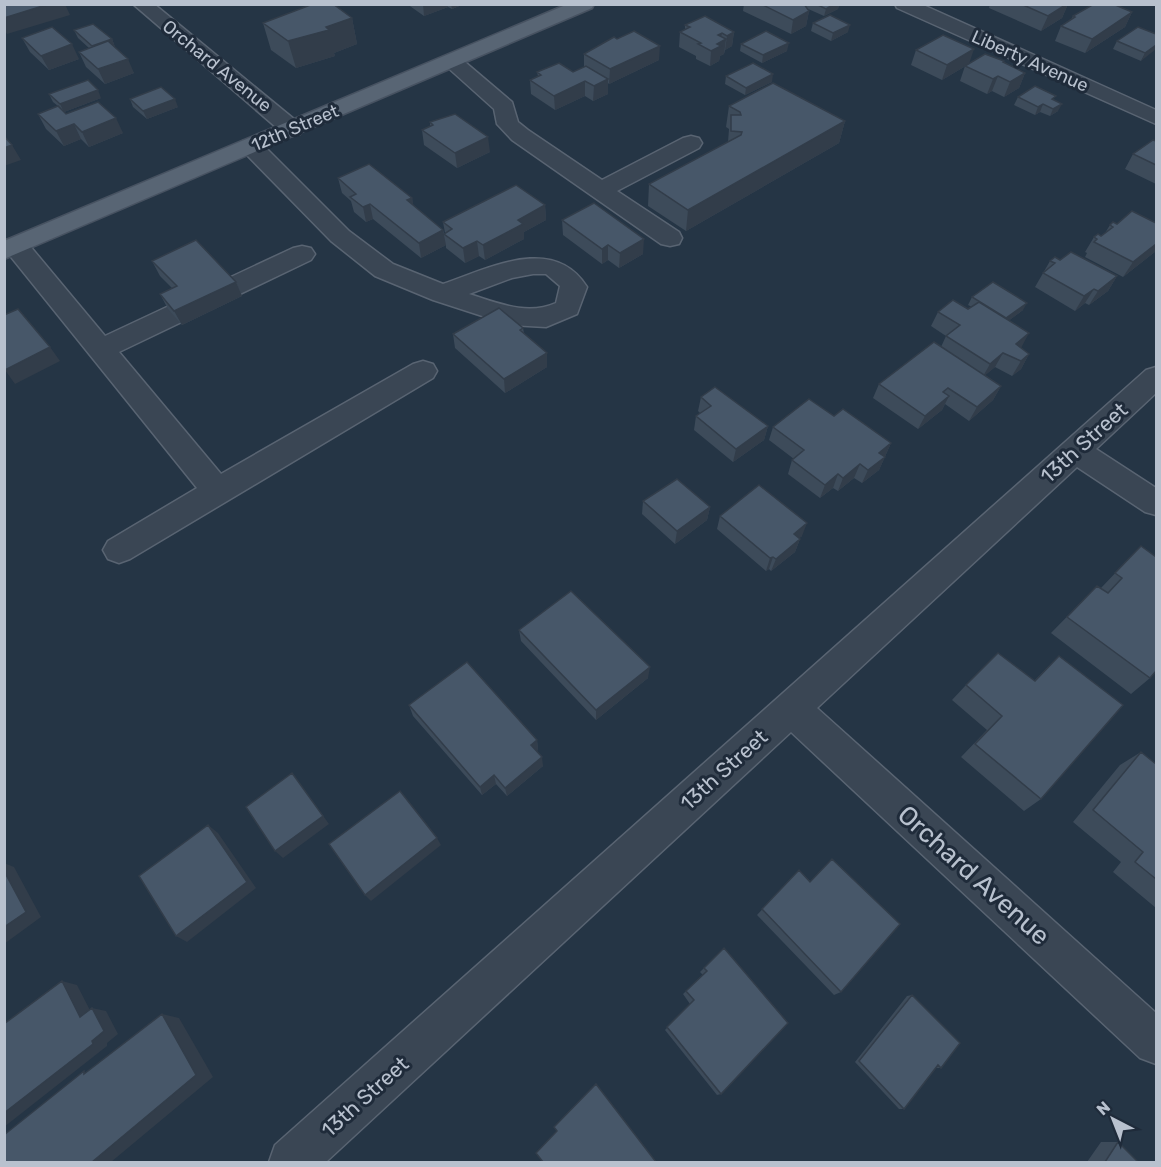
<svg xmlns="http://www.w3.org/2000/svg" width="1161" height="1167" font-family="Rubik,sans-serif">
	<rect width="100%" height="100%" fill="#253545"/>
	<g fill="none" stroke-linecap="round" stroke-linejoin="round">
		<g stroke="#596472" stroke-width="3">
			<path id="minor" d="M133,4H154L300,124L303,129L300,134L292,136L284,134Z
				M895,4H921L1156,110V124L897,8Z
				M452,55L459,57L512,102L518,122L528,130L602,180L683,138L691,136L699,138L702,143L699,148L617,191L679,232L682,238L679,244L670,246L661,244L512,140L497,124L494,109L445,65L442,61L445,57Z
				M251,139L259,141L349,231L393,264L443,284C489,268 554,234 587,287L577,314L546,327L510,325L433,300L375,276L331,241L243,151L240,146L243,141ZM533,274H546L560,286L556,303C527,316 498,303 469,294L512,278Z
				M16,238L25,240L105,336L293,248L302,246L311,248L315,254L311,260L119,352L221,474L413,364L423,361L433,364L437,371L433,378L130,559L119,563L108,559L103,550L108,541L197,488L7,252L4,245L7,240Z
				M1156,367V393L1096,449L1156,488V515L1145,512L1077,467L817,708L1156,1013V1064L1140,1058L791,732L326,1162H269L275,1145L1146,370Z"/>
		</g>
		<g stroke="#475261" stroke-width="3">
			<path id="major" d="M568,4H594L592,8L4,259V241Z"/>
		</g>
		<use href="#minor" fill="#3a4654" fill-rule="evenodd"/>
		<use href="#major" fill="#586574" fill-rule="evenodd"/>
	</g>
	<path fill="#3d4b5a" d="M407,4H464L452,9L448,7L424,16Z
		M744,4H839L838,9L824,16L806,8L809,11L806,26L791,34L743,11Z
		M990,4H1068L1062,18L1041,31L989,8Z
		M1132,12L1125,27L1085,53L1055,41L1061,26L1071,20L1073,16Z
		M352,18L357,44L334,53L335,56L296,68L271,50L263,23Z
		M813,23L848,32L831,41L811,31Z
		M685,25L734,32L732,46L725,50L724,54L720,56L719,61L710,66L696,59V56L679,47L680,32L685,30Z
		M74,30L112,39L115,47H114L134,73L105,84L86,67L79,52L89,48L78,38Z
		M1156,34L1141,61L1113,49L1117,41Z
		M22,38L79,59L49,70L30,52Z
		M741,44L787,51L762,63L740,51Z
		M916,50L969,64L1004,63L1025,73L1019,88L1004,97L992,91L987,94L960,81L965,66L969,64L942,80L911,65Z
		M584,54L659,60L609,84L608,83V94L593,101L585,96L555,110L531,94L530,80L538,76L537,72H573L584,67Z
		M726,76L772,82L745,95L725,84Z
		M49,94L101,98L64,112L66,114L123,133L89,147L81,139L64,146L46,129L38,114L58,106L53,102Z
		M1018,97L1054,100L1058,111L1050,116L1040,112L1035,115L1014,105Z
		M130,99L178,107L147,119L133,107Z
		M729,106L845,121L839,143L686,231L648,206L649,184L728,142L729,129L726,127Z
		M430,122L490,152L457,168L424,145L422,130L430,126Z
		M1156,141V184L1125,169L1133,154Z
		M338,178L412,198L413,206L443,230L444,233H445L443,222L545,205L546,220L524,232V239L485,260L479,256L465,263L446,248V245L421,258L373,219L366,222L354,212L351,201L342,193Z
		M562,220L643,254L619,268L608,260L602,264L563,235Z
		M1110,225L1156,251L1123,277L1085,257L1087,253L1085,252L1094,237L1101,236L1105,233Z
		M1060,260L1117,276L1108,291L1089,305L1085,303L1075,311L1035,287L1050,261Z
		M152,261L236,282L242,296L182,325L168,309L160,294L172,288L160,276Z
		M972,297L1023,310L1008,321L1021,348L1029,354L1021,369L1012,376L995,367L985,375L1001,386L993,400L969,421L945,404L942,410L918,429L873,398L879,384L941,347L946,336L931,326L938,312L968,309L972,307L968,305Z
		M523,328L524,333L547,353V367L505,393L455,348L453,334Z
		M701,397L768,426L764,440L733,462L694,430L696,416L700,413L698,411Z
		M834,416L891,443L879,470L862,483L854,478L838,491L833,488L820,498L788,474L792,460L794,459L769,440L773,427Z
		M643,501L710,507L707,520L675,544L642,514Z
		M720,516L802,536L799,538L800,539L795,552L771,571L769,569L766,571L717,529Z
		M1141,546L1150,678L1131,694L1051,633L1097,586L1101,588Z
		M519,630L648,678L596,720L521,641Z
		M1059,656L1041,799L1024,811L961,757L987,730L952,700L966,685L1034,681Z
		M409,705L537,740L538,750L536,751L543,766L507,796L496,784L482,795L413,716Z
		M1141,752L1156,764V908L1113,872L1121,862L1073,822L1120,765Z
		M799,870L810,881L841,992L834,995L757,915Z
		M724,948L721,1094L717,1095L665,1030L690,1004L683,994L703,975L700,972Z
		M912,995L941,1068H936L904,1109H899L855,1062L907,996Z
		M1101,1142H1118L1138,1162H1087Z"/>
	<path fill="#323d4a" d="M49,4H65L70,15L7,34L4,29V18Z
		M423,4H447L448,7L424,16Z
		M451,4H464L452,9Z
		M834,4H839L838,9L824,16L826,9Z
		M1068,4L1062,18L1041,31L1048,16Z
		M809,11L806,26L791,34L793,20Z
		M1132,12L1125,27L1085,53L1092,39Z
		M352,18L357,44L334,53L335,56L296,68L288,41Z
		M850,25L848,32L831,41L833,33Z
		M734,32L732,46L725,50L727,36Z
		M722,33L720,42L726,39L724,54L720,56L719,61L710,66L711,51L718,35Z
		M112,39L115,47L96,53L92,46Z
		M789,43L787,51L762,63L763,55Z
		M72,44L79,59L49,70L41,56Z
		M1156,45V49L1141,61L1145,53Z
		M660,46L659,60L609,84L610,69Z
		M974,49L969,64L942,80L947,65Z
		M128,59L134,73L105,84L98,69Z
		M1025,73L1019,88L1004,97L1010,82Z
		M773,74L772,82L745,95L746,88Z
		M998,76L992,91L987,94L993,79Z
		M608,79V94L593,101L594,86Z
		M585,81V96L555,110L554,96Z
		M98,90L101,98L64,112L60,104Z
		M175,99L178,107L147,119L143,111Z
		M1043,104L1040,112L1035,115L1038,107Z
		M1062,104L1058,111L1050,116L1053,109Z
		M116,118L123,133L89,147L82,132Z
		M845,121L839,143L686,231L688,210Z
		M74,124L81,139L64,146L56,131Z
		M488,137L490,152L457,168L455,153Z
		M12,145L21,160L4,166V148Z
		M412,198L415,213L407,200Z
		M370,204L373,219L366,222L363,207Z
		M545,205L546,220L524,232V239L485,260L483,245L518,220Z
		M443,230L446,245L421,258L419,243Z
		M644,239L643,254L619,268L620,253Z
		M477,241L479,256L465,263L463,248Z
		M1156,244V251L1123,277L1133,262Z
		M608,245V260L602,264V249Z
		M1117,276L1108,291L1089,305L1098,291Z
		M236,282L242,296L182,325L174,311Z
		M1094,289L1085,303L1075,311L1084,296Z
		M1027,303L1023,310L1002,326L1006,318Z
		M1029,333L1021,348L1016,344Z
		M50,347L60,361L15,384L5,370Z
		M547,353V367L505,393L504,379Z
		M1003,353L995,367L982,378L990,364Z
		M1029,354L1021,369L1012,376L1021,361Z
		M1001,386L993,400L969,421L977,407Z
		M949,396L942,410L918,429L925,416Z
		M768,426L764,440L733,462L736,449Z
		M891,443L879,470L862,483L868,470L879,453Z
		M860,464L854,478L838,491L843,478Z
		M838,474L833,488L820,498L825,485Z
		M710,507L707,520L675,544L677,531Z
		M807,523L802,536L789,547L794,534Z
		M800,539L795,552L771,571L776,559Z
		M773,557L769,569L766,571L770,558Z
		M650,667L648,678L596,720V710Z
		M537,740L538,750L532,754L531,745Z
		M542,757L543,766L507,796L505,788Z
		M292,773L329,824L283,858L275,851Z
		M494,775L496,784L482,795L480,787Z
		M208,825L218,833L256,888L187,942L176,936Z
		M437,838L441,845L371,901L365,895Z
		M4,863L14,867L41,917L4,944Z
		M62,981L77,985L95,1020L80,1017Z
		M92,1008L106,1011L118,1034L107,1043V1046L4,1127V1113L92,1041Z
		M162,1014L179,1018L213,1077L111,1162H92Z"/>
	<path fill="#475769" stroke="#323d4a" stroke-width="1.5" d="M4,4H49L4,18V9H5Z
		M313,4H333L352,18L326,27L329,30L288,41L263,23Z
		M761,4H804L809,11L793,20Z
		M816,4H834L826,9Z
		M1021,4H1067L1048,16Z
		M1094,4H1113L1132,12L1092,39L1061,26L1075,17L1073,16Z
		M830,15L850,25L833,33L813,23Z
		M705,16L734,32L727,36L722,33L718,35L726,39L717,44L721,46L711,51L698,44L701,43L680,32L690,27L685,25Z
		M93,24L112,39L92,46L74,30Z
		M52,27L72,44L41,56L22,38Z
		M1138,27L1156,34V45L1145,53L1117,41Z
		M634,31L660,46L610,69L584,54L614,37L617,39Z
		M766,31L789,43L763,55L741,44Z
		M943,35L974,49L947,65L916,50Z
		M108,41L128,59L98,69L79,52Z
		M985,54L1004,61L1003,62L1025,73L1010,82L998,76L993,79L965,66Z
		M559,63L573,72L586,66L608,79L594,86L585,81L554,96L530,80L541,75L537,72Z
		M753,63L773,74L746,88L726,76Z
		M88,80L98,90L60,104L49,94Z
		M773,83L845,121L688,210L649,184L741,135L742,132L731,131V115H741L740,112L729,106Z
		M1035,86L1056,96L1052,99L1062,104L1053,109L1043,104L1038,107L1018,97Z
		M161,87L175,99L143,111L130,99Z
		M98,102L116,118L82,132L74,124L56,131L38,114L58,106L66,114Z
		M455,114L488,137L455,153L422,130L433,125L430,122Z
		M4,136L12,145L4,148Z
		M1153,140L1156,141V165L1133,154Z
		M369,164L412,198L407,200L443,230L419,243L370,204L363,207L350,197L356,194L338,178Z
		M516,185L545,205L518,220L523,224L483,245L477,241L463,248L444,234L452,229L443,222Z
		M594,203L644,239L620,253L608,245L602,249L562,220Z
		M1132,211L1156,223V244L1133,262L1094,242L1097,239L1094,237L1098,234L1101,236L1113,227L1110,225L1113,222L1117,224Z
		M196,240L236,282L174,311L160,294L177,286L152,261Z
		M1071,252L1117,276L1098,291L1094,289L1084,296L1043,273L1055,263L1050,261L1055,257L1060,260Z
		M993,282L1027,303L1006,318L972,297Z
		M953,300L968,309L979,302L1029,333L1016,344L1029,354L1021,361L1003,353L990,364L946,336L960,325L938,312Z
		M499,308L523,328L520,330L547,353L504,379L453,334Z
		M18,309L50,347L5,370L4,315Z
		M934,342L1001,386L977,407L948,388L943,392L949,396L925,416L879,384Z
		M715,387L768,426L736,449L696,416L711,406L701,397Z
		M809,399L834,416L843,409L891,443L879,453L885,457L868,470L860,464L843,478L838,474L825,485L792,460L804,450L773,427Z
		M677,479L710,507L677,531L643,501Z
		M759,485L807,523L794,534L800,539L776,559L773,557L770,558L720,516Z
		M1141,546L1156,557V671L1150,678L1067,617L1097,586L1108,593L1122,578L1115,573Z
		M571,591L650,667L596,710L519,630Z
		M998,653L1035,681L1059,656L1123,705L1041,799L975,744L1002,716L966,685Z
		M467,662L537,740L531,745L542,757L505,788L494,775L480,787L409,705Z
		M1141,752L1156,764V879L1135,862L1143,852L1093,810Z
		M292,773L323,816L275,851L246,807Z
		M400,791L437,838L365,895L329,844Z
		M208,825L247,882L176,936L139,876Z
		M832,859L900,924L841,992L762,909L799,870L810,882Z
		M4,871L26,912L4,927Z
		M724,948L788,1023L721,1094L667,1027L694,1000L686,991L707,971L704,968Z
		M62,981L80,1017L92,1008L104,1031L92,1041L93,1044L4,1113V1024Z
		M912,995L960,1043L941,1068L938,1065L904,1109L859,1061Z
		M162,1014L196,1075L92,1162H4V1135L84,1071V1074Z
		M596,1084L656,1162H543L536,1153L557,1131L554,1127Z
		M1118,1142L1138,1162H1105Z"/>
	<g text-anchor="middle" stroke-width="6" stroke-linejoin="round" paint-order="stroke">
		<g font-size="18" fill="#b8c1ce" stroke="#1f2b3a">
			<text transform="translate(1030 61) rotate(24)" y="6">Liberty Avenue</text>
			<text transform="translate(217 66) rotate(39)" y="6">Orchard Avenue</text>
			<text transform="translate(295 128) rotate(-23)" y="6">12th Street</text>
		</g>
		<g font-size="21" fill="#b8c1ce" stroke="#1f2b3a">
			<text transform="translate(1084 443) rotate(-42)" y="7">13th Street</text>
			<text transform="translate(724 770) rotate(-42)" y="7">13th Street</text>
			<text transform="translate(365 1097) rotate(-42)" y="7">13th Street</text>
		</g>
		<g font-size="26" fill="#b8c1ce" stroke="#1f2b3a">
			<text transform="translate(974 875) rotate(42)" y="9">Orchard Avenue</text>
		</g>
	</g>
	<rect width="1161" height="1167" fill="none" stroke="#b8c1ce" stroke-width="12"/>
	<g transform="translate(1113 1119) rotate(318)" stroke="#1f2b3a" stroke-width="4.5" paint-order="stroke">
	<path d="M0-4.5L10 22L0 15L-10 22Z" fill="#b8c1ce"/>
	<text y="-9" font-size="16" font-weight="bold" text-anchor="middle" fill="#b8c1ce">N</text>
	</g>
</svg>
